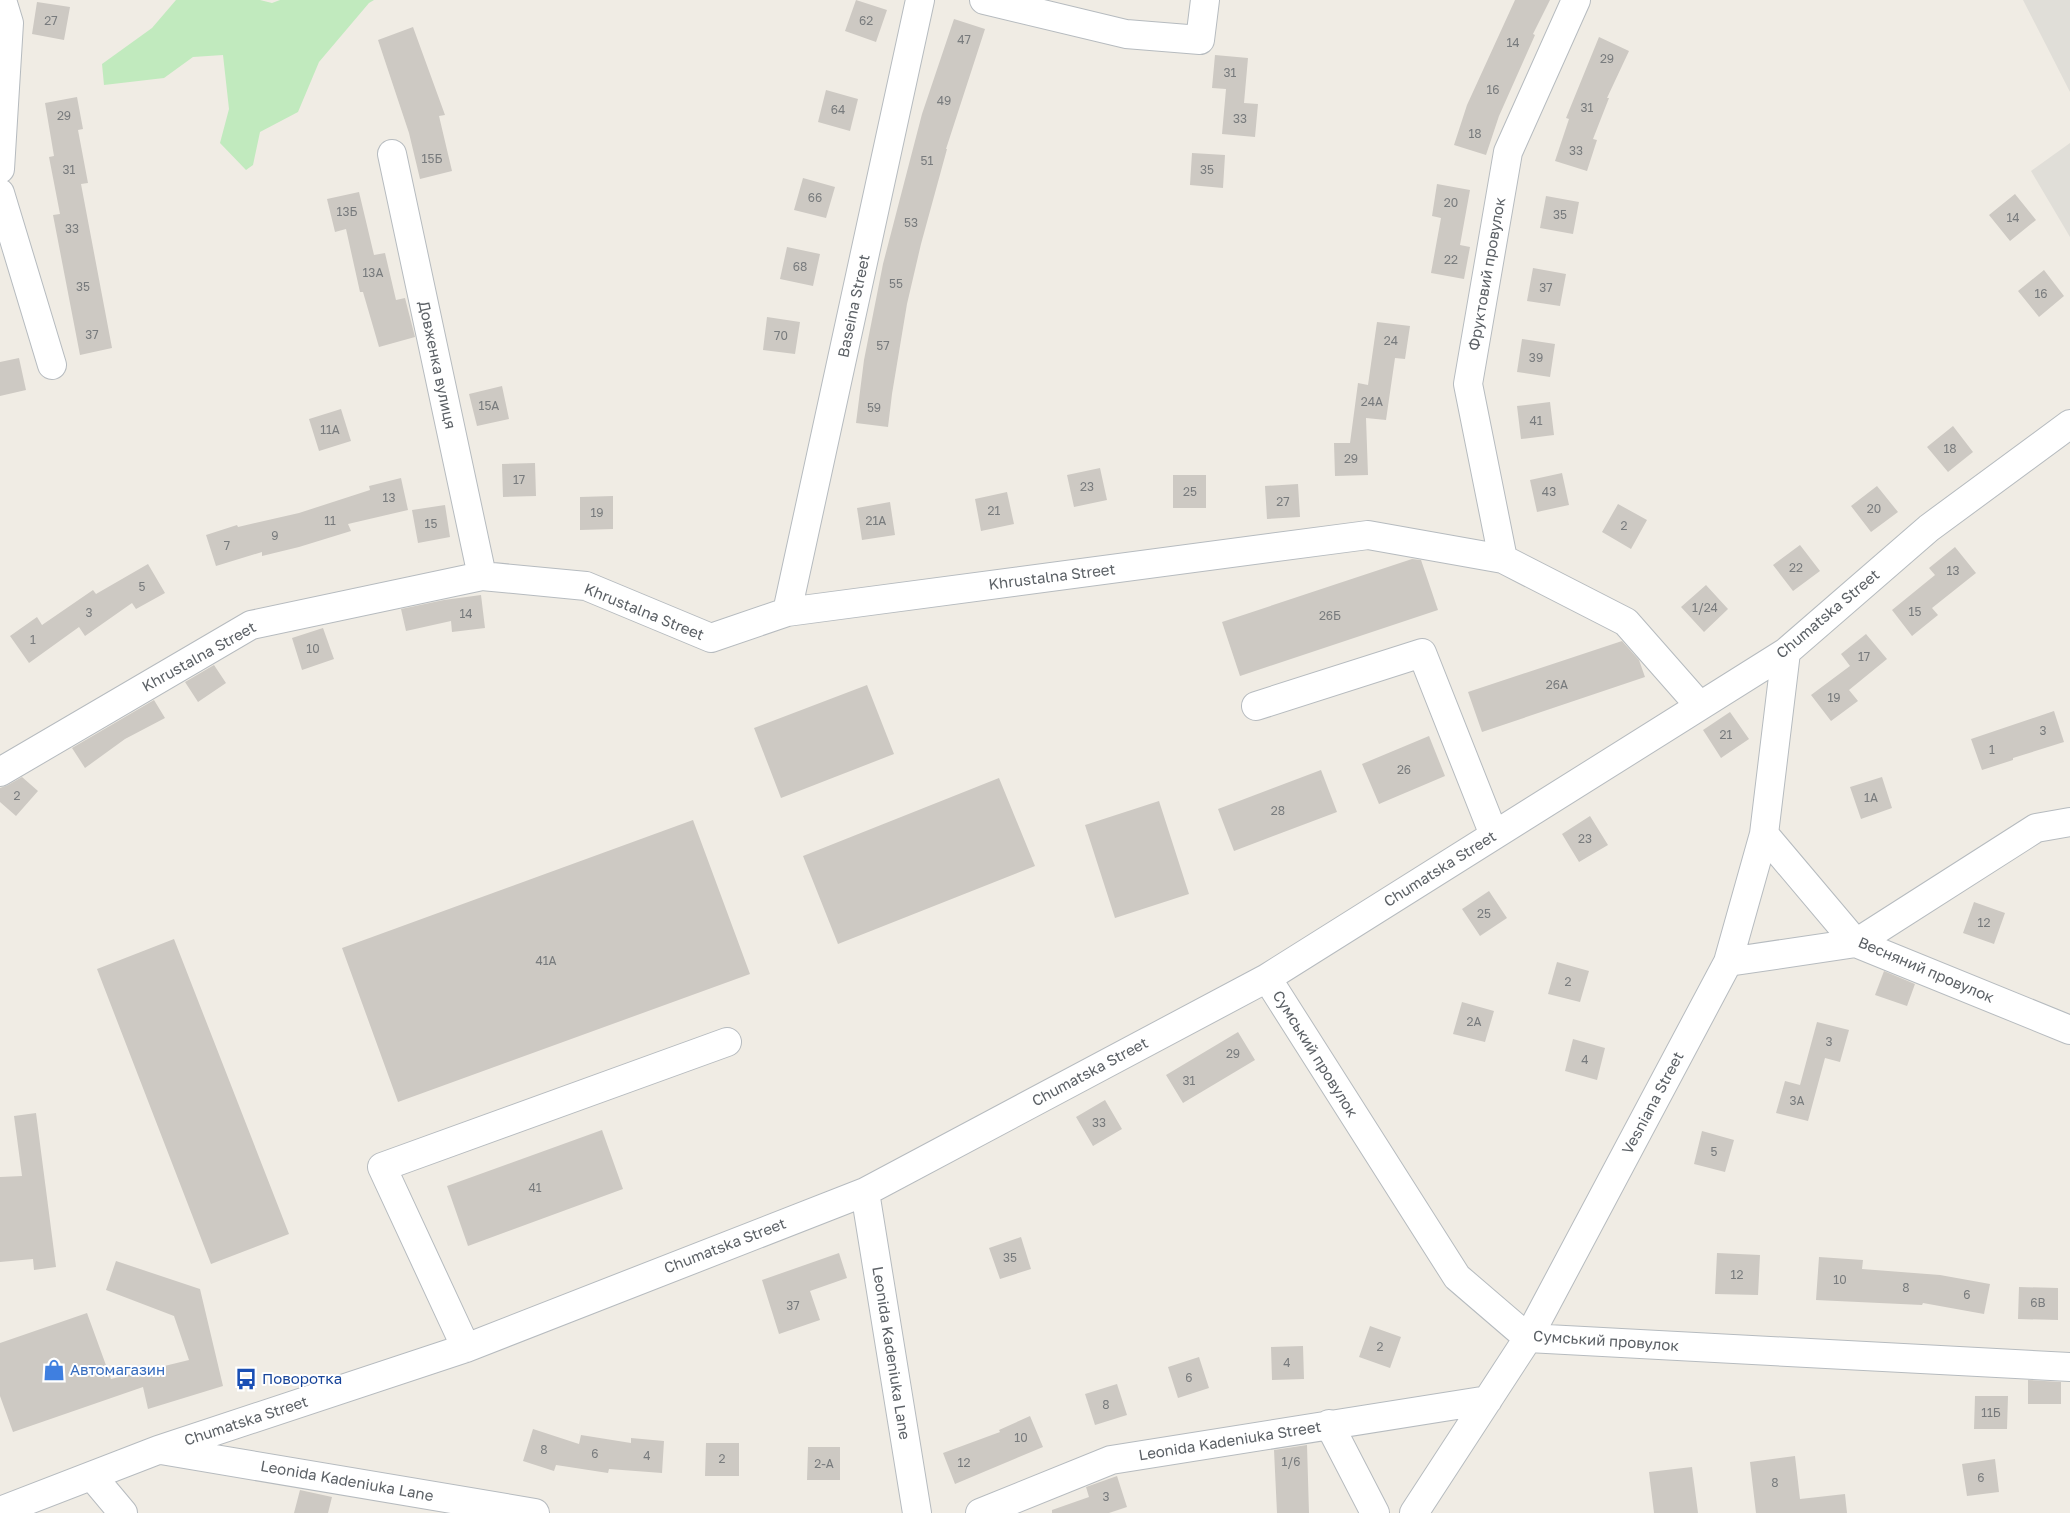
<svg xmlns="http://www.w3.org/2000/svg" width="2070" height="1513" font-family="'Golos Text',sans-serif">
	<rect width="100%" height="100%" fill="#f0ece4"/>
	<path fill="#e0ded8" d="M2023,0H2070V92Z
		M2070,143V237L2031,171Z"/>
	<path fill="#c1eabe" d="M176,0H260L272,3L280,0H374L369,3L319,62L298,112L260,132L253,165L246,170L220,143L229,109L223,55L193,57L164,78L104,85L102,64L152,28Z"/>
	<path fill="#cdc9c3" d="M856,0L887,10L876,42L845,31Z
		M1515,0H1550L1533,34L1535,35L1499,116L1486,155L1454,145L1467,105Z
		M37,2L70,7L64,40L32,34Z
		M954,19L985,29L946,149H947L921,244L907,304L892,394L888,427L856,423L864,360L883,264L922,114Z
		M413,27L445,115L439,116L452,171L420,179L409,133L378,40Z
		M1599,37L1629,51L1607,98H1609L1593,139L1597,140L1587,171L1555,161L1569,119L1566,118Z
		M1215,55L1248,58L1244,103L1258,104L1255,137L1222,134L1226,89L1212,88Z
		M826,90L858,99L850,131L818,122Z
		M77,97L83,129L78,130L88,183L81,184L112,348L80,355L53,215L60,214L49,157L54,156L45,103Z
		M1192,153L1225,155L1223,188L1190,185Z
		M803,178L835,187L826,218L794,210Z
		M1437,184L1470,190L1460,245L1470,247L1464,279L1431,273L1441,218L1432,216Z
		M359,192L374,255L385,253L396,300L405,298L415,337L379,347L363,292H360L346,229L335,232L327,199Z
		M2015,194L2036,220L2010,241L1989,215Z
		M1546,196L1579,202L1573,234L1540,228Z
		M787,247L820,254L813,286L780,279Z
		M1533,268L1566,274L1560,306L1527,301Z
		M2044,270L2064,296L2039,317L2018,291Z
		M767,317L800,322L795,354L763,350Z
		M1377,322L1410,326L1405,359L1395,358L1386,420L1366,418L1368,475L1335,476L1334,443H1350L1358,383L1368,385Z
		M1522,339L1555,344L1550,377L1517,372Z
		M19,358L26,390L0,396V362Z
		M502,386L509,419L477,426L469,394Z
		M1550,402L1554,435L1521,439L1517,406Z
		M341,409L351,441L319,451L309,419Z
		M1953,426L1973,452L1948,472L1927,447Z
		M535,463L536,496L503,497L502,464Z
		M1100,468L1107,500L1074,507L1067,475Z
		M1562,473L1569,505L1537,512L1530,480Z
		M1173,475H1206V508H1173Z
		M401,478L408,510L348,524L351,531L299,547L262,556V552L216,566L206,535L237,525L238,527L299,513L370,490L369,486Z
		M1298,484L1300,517L1267,519L1265,486Z
		M1877,486L1898,512L1871,532L1851,506Z
		M1007,492L1014,524L981,531L975,499Z
		M613,496V529L580,530V497Z
		M890,502L895,535L862,540L857,508Z
		M1618,504L1647,520L1631,549L1602,532Z
		M445,505L450,537L418,543L412,510Z
		M1800,545L1820,571L1793,591L1773,565Z
		M1955,547L1976,573L1932,608L1938,615L1912,636L1892,610L1935,575L1929,568Z
		M1412,559L1421,560L1438,610L1240,676L1222,622Z
		M148,564L165,593L136,609L132,603L85,636L79,627L29,663L10,636L37,617L42,625L93,590L96,594Z
		M1706,585L1728,609L1704,632L1681,607Z
		M481,595L485,628L452,632L451,621L406,631L401,609L444,600Z
		M323,628L334,659L302,670L292,638Z
		M1866,634L1887,659L1849,690L1858,701L1831,721L1811,695L1850,666L1841,654Z
		M1622,641L1639,660L1645,677L1482,732L1468,692Z
		M214,665L226,683L198,702L185,682Z
		M867,685L894,754L781,798L754,728Z
		M154,700L165,718L125,739L85,768L72,748Z
		M2054,711L2064,742L2013,758V760L1982,770L1971,739Z
		M1730,712L1749,739L1721,758L1703,730Z
		M1429,736L1445,776L1379,804L1362,764Z
		M1321,770L1337,812L1234,851L1218,809Z
		M22,777L38,791L16,816L0,802V788L8,785Z
		M1882,777L1892,808L1861,819L1850,787Z
		M999,778L1035,866L838,944L803,856Z
		M1159,801L1189,894L1115,918L1085,825Z
		M1590,816L1608,845L1579,862L1562,834Z
		M693,820L750,974L398,1102L342,948Z
		M1489,891L1507,918L1480,936L1462,909Z
		M1974,902L2005,913L1994,944L1963,933Z
		M174,939L289,1234L211,1264L97,969Z
		M1557,962L1589,971L1580,1002L1548,994Z
		M1884,971L1915,984L1907,1006L1875,995Z
		M1462,1002L1494,1011L1485,1042L1453,1034Z
		M1817,1022L1849,1030L1840,1062L1825,1058L1808,1121L1776,1113L1785,1081L1800,1085Z
		M1238,1032L1255,1060L1183,1103L1166,1075Z
		M1573,1039L1605,1048L1597,1080L1565,1071Z
		M1105,1100L1122,1129L1093,1146L1076,1117Z
		M36,1113L56,1267L34,1270L33,1259L0,1262V1177L22,1176L14,1116Z
		M602,1130L623,1189L468,1246L447,1186Z
		M1702,1131L1734,1140L1725,1172L1694,1164Z
		M1021,1237L1031,1269L1000,1279L989,1248Z
		M839,1253L847,1278L810,1291L820,1320L779,1334L762,1280Z
		M1717,1253L1760,1255L1758,1295L1715,1294Z
		M1819,1257L1863,1260L1862,1269L1940,1275L1990,1284L1984,1314L1923,1303L1922,1305L1816,1300Z
		M116,1261L200,1289L223,1386L148,1409L143,1387L13,1432L0,1396V1343L87,1313L111,1379L189,1360L174,1316L106,1290Z
		M2019,1287L2058,1288V1320L2018,1319Z
		M1370,1326L1401,1337L1390,1368L1359,1357Z
		M1303,1346L1304,1379L1272,1380L1271,1347Z
		M1199,1357L1209,1388L1178,1398L1168,1367Z
		M2028,1380L2061,1382V1404H2028Z
		M1117,1384L1127,1415L1095,1425L1085,1394Z
		M1975,1396H2008L2007,1429H1974Z
		M1030,1416L1043,1447L955,1484L943,1453L1000,1432L999,1430Z
		M533,1429L579,1444L581,1435L631,1443V1438L664,1441L662,1473L609,1469L608,1473L556,1465L554,1471L523,1461Z
		M706,1443H739V1476H705Z
		M1307,1445L1309,1513H1277L1274,1450Z
		M808,1447H840V1480H807Z
		M1795,1456L1800,1499L1845,1494L1847,1513H1756L1750,1462Z
		M1995,1459L1999,1492L1967,1496L1962,1464Z
		M1692,1467L1698,1513H1654L1649,1472Z
		M1117,1476L1127,1507L1109,1513H1052V1510L1089,1497L1086,1487Z
		M300,1490L332,1497L328,1513H294Z"/>
	<g fill="none" stroke-linecap="round" stroke-linejoin="round">
		<g stroke="#b6bbbf" stroke-width="30">
			<path id="minor" d="M984,0L1126,34L1200,40L1205,0
				M392,154L482,576
				M0,169L9,23L2,0
				M0,193L52,365
				M1503,559L1468,384L1508,152L1576,0
				M787,612L920,0
				M1256,706L1422,653L1494,835
				M0,772L251,625L482,576L586,586L711,638L787,612L1368,535L1503,559L1626,622L1699,705
				M1764,834L1856,943L2070,1030
				M1728,962L1856,943L2036,828L2070,822
				M1267,978L1457,1277L1528,1338L2070,1367
				M865,1192L917,1513
				M466,1348L382,1167L727,1042
				M1329,1424L1375,1513
				M161,1450L535,1513
				M92,1476L123,1513
				M0,1511L158,1450L466,1348L865,1192L1267,978L1786,652L1929,528L2070,424
				M980,1513L1111,1460L1488,1400
				M1414,1513L1528,1338L1728,962L1764,834L1786,652"/>
		</g>
		<use href="#minor" stroke="#fff" stroke-width="28"/>
	</g>
	<defs>
		<g id="shop-bare" transform="scale(1.725)"><path d="M-5-2.5h2.3a2.7 3.5 0 0 1 5.4 0H5L5.5 6h-11ZM-1.5-2.5h3a1.5 2.3 0 0 0-3 0Z" fill="#3f7fe0" stroke="#fff" stroke-width="2.5" paint-order="stroke"/></g>
		<g id="bus-bare" transform="scale(1.725)"><path d="M-5-6H5V4H4V6H2V4H-2V6H-4V4H-5ZM-3.5-4V0h7V-4ZM-3.5 1.2v1.5H-2V1.2ZM2 1.2v1.5H3.5V1.2Z" fill="#1a4fb4" stroke="#fff" stroke-width="2.5" paint-order="stroke"/></g>
	</defs>
	<g fill-rule="evenodd">
		<use href="#shop-bare" x="54" y="1370"/>
		<use href="#bus-bare" x="246" y="1379"/>
	</g>
	<g text-anchor="middle" stroke-width="4" stroke-linejoin="round" paint-order="stroke">
		<g font-size="12" fill="#787b7d">
			<text x="51" y="25">27</text>
			<text x="866" y="25">62</text>
			<text x="964" y="44">47</text>
			<text x="1513" y="47">14</text>
			<text x="1607" y="63">29</text>
			<text x="1230" y="77">31</text>
			<text x="1493" y="94">16</text>
			<text x="944" y="105">49</text>
			<text x="1587" y="112">31</text>
			<text x="838" y="114">64</text>
			<text x="64" y="120">29</text>
			<text x="1240" y="123">33</text>
			<text x="1475" y="138">18</text>
			<text x="1576" y="155">33</text>
			<text x="432" y="163">15Б</text>
			<text x="927" y="165">51</text>
			<text x="69" y="174">31</text>
			<text x="1207" y="174">35</text>
			<text x="815" y="202">66</text>
			<text x="1451" y="207">20</text>
			<text x="347" y="216">13Б</text>
			<text x="1560" y="219">35</text>
			<text x="2013" y="222">14</text>
			<text x="911" y="227">53</text>
			<text x="72" y="233">33</text>
			<text x="1451" y="264">22</text>
			<text x="800" y="271">68</text>
			<text x="373" y="277">13А</text>
			<text x="896" y="288">55</text>
			<text x="83" y="291">35</text>
			<text x="1546" y="292">37</text>
			<text x="2041" y="298">16</text>
			<text x="92" y="339">37</text>
			<text x="781" y="340">70</text>
			<text x="1391" y="345">24</text>
			<text x="883" y="350">57</text>
			<text x="1536" y="362">39</text>
			<text x="1372" y="406">24А</text>
			<text x="489" y="410">15А</text>
			<text x="874" y="412">59</text>
			<text x="1536" y="425">41</text>
			<text x="330" y="434">11А</text>
			<text x="1950" y="453">18</text>
			<text x="1351" y="463">29</text>
			<text x="519" y="484">17</text>
			<text x="1087" y="491">23</text>
			<text x="1190" y="496">25</text>
			<text x="1549" y="496">43</text>
			<text x="389" y="502">13</text>
			<text x="1283" y="506">27</text>
			<text x="1874" y="513">20</text>
			<text x="994" y="515">21</text>
			<text x="597" y="517">19</text>
			<text x="330" y="525">11</text>
			<text x="876" y="525">21А</text>
			<text x="431" y="528">15</text>
			<text x="1624" y="530">2</text>
			<text x="275" y="540">9</text>
			<text x="227" y="550">7</text>
			<text x="1796" y="572">22</text>
			<text x="1953" y="575">13</text>
			<text x="142" y="591">5</text>
			<text x="1705" y="612">1/24</text>
			<text x="1915" y="616">15</text>
			<text x="89" y="617">3</text>
			<text x="466" y="618">14</text>
			<text x="1330" y="620">26Б</text>
			<text x="33" y="644">1</text>
			<text x="313" y="653">10</text>
			<text x="1864" y="661">17</text>
			<text x="1557" y="689">26А</text>
			<text x="1834" y="702">19</text>
			<text x="2043" y="735">3</text>
			<text x="1726" y="739">21</text>
			<text x="1992" y="754">1</text>
			<text x="1404" y="774">26</text>
			<text x="17" y="800">2</text>
			<text x="1871" y="802">1А</text>
			<text x="1278" y="815">28</text>
			<text x="1585" y="843">23</text>
			<text x="1484" y="918">25</text>
			<text x="1984" y="927">12</text>
			<text x="546" y="965">41А</text>
			<text x="1568" y="986">2</text>
			<text x="1474" y="1026">2А</text>
			<text x="1829" y="1046">3</text>
			<text x="1233" y="1058">29</text>
			<text x="1585" y="1064">4</text>
			<text x="1189" y="1085">31</text>
			<text x="1797" y="1105">3А</text>
			<text x="1099" y="1127">33</text>
			<text x="1714" y="1156">5</text>
			<text x="535" y="1192">41</text>
			<text x="1010" y="1262">35</text>
			<text x="1737" y="1279">12</text>
			<text x="1840" y="1284">10</text>
			<text x="1906" y="1292">8</text>
			<text x="1967" y="1299">6</text>
			<text x="2038" y="1307">6В</text>
			<text x="793" y="1310">37</text>
			<text x="1380" y="1351">2</text>
			<text x="1287" y="1367">4</text>
			<text x="1189" y="1382">6</text>
			<text x="1106" y="1409">8</text>
			<text x="1991" y="1417">11Б</text>
			<text x="1021" y="1442">10</text>
			<text x="544" y="1454">8</text>
			<text x="595" y="1458">6</text>
			<text x="647" y="1460">4</text>
			<text x="722" y="1463">2</text>
			<text x="1291" y="1466">1/6</text>
			<text x="964" y="1467">12</text>
			<text x="824" y="1468">2-А</text>
			<text x="1981" y="1482">6</text>
			<text x="1775" y="1487">8</text>
			<text x="1106" y="1501">3</text>
		</g>
		<g font-size="15" fill="#5c6166" stroke="#fff">
			<text transform="translate(1487 274) rotate(-80)" y="5">Фруктовий провулок</text>
			<text transform="translate(854 306) rotate(-78)" y="5">Baseina Street</text>
			<text transform="translate(437 365) rotate(78)" y="5">Довженка вулиця</text>
			<text transform="translate(1052 577) rotate(-7)" y="5">Khrustalna Street</text>
			<text transform="translate(644 612) rotate(22)" y="5">Khrustalna Street</text>
			<text transform="translate(1828 614) rotate(-40)" y="5">Chumatska Street</text>
			<text transform="translate(199 657) rotate(-29)" y="5">Khrustalna Street</text>
			<text transform="translate(1440 869) rotate(-32)" y="5">Chumatska Street</text>
			<text transform="translate(1926 970) rotate(23)" y="5">Весняний провулок</text>
			<text transform="translate(1315 1054) rotate(58)" y="5">Сумський провулок</text>
			<text transform="translate(1090 1072) rotate(-28)" y="5">Chumatska Street</text>
			<text transform="translate(1653 1103) rotate(-62)" y="5">Vesniana Street</text>
			<text transform="translate(725 1246) rotate(-21)" y="5">Chumatska Street</text>
			<text transform="translate(1606 1341) rotate(4)" y="5">Сумський провулок</text>
			<text transform="translate(891 1353) rotate(81)" y="5">Leonida Kadeniuka Lane</text>
			<text transform="translate(246 1421) rotate(-18)" y="5">Chumatska Street</text>
			<text transform="translate(1230 1441) rotate(-9)" y="5">Leonida Kadeniuka Street</text>
			<text transform="translate(347 1481) rotate(10)" y="5">Leonida Kadeniuka Lane</text>
		</g>
		<g font-size="15" fill="#366cbe" stroke="#fff" text-anchor="start">
			<text x="70" y="1375">Автомагазин</text>
		</g>
		<g font-size="15" fill="#164399" stroke="#fff" text-anchor="start">
			<text x="262" y="1384">Поворотка</text>
		</g>
	</g>
</svg>
